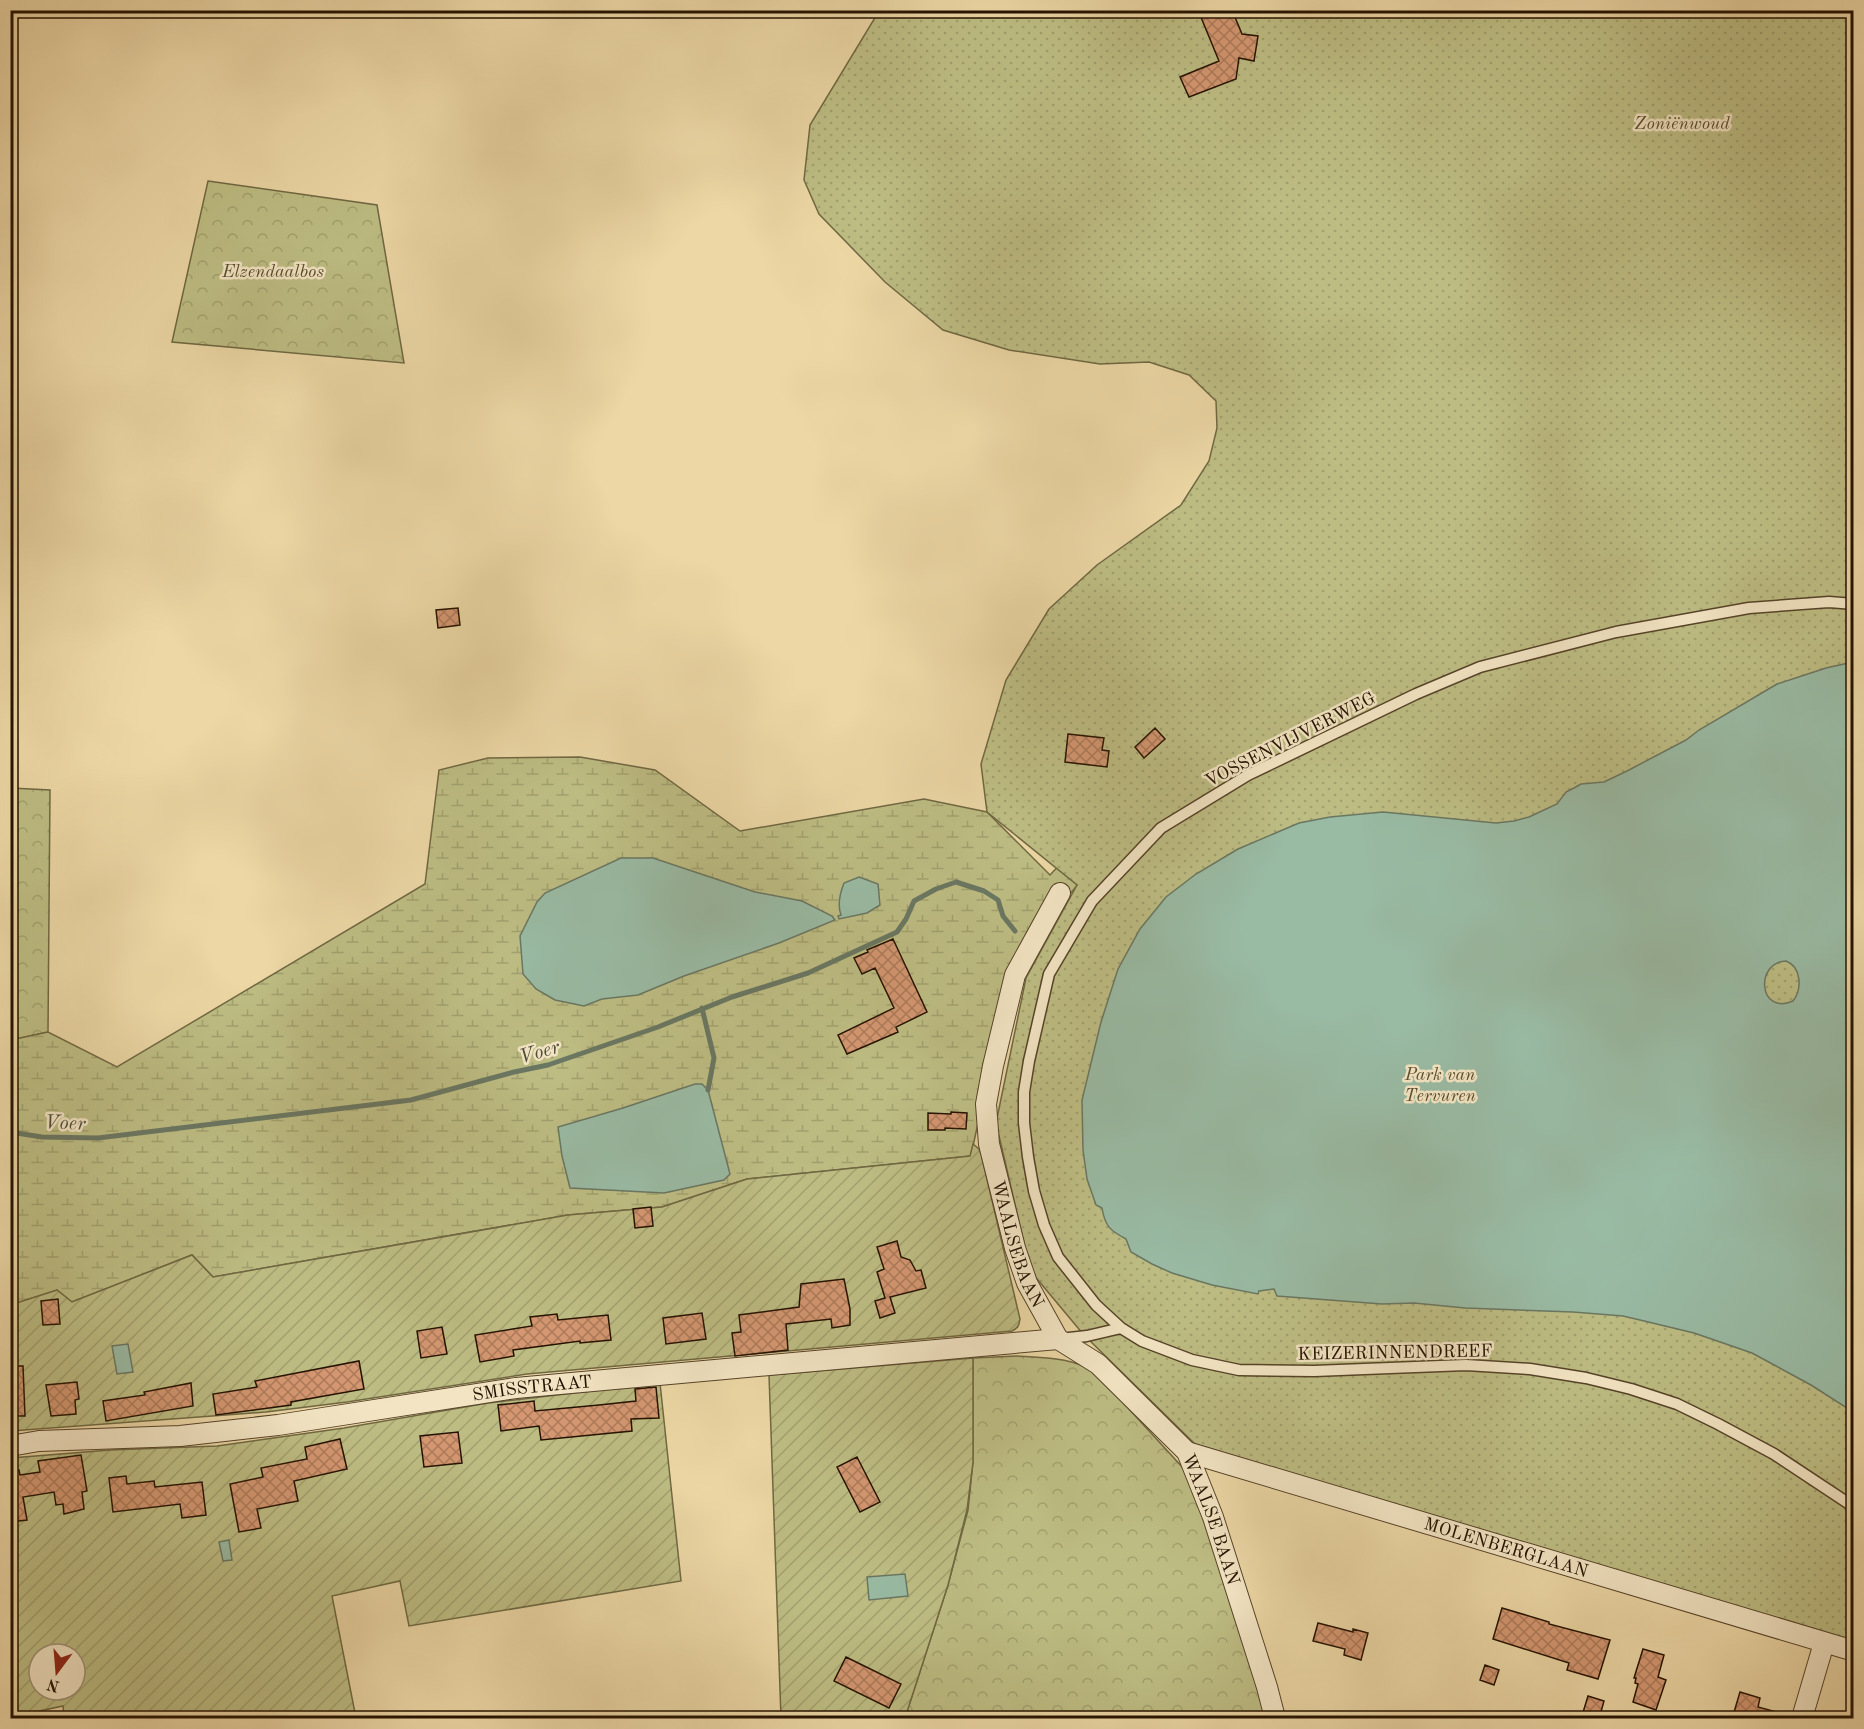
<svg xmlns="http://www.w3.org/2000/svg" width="1864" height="1729" font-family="'Old Standard TT',serif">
	<defs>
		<pattern id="forest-crowns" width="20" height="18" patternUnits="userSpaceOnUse" patternTransform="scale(1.5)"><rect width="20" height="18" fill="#bdbd83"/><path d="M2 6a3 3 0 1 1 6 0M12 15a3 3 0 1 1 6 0" fill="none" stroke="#a2a16f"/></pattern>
		<pattern id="wetland-marsh" width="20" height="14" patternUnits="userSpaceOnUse" patternTransform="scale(1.5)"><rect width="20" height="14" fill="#bdbd83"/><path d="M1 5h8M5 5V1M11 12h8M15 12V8" fill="none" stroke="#a2a16f"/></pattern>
		<pattern id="park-dots" width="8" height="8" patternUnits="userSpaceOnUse" patternTransform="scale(1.5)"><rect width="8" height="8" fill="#bdbd83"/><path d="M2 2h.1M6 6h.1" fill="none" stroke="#a2a16f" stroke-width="1.8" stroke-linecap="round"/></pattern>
		<pattern id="garden-furrows" width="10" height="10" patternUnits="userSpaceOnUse" patternTransform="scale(1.5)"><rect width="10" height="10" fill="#bdbd83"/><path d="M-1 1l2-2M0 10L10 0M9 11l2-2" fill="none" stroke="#a2a16f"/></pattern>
		<pattern id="building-cross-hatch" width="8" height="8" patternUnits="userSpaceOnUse" patternTransform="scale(1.5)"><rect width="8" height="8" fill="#d49771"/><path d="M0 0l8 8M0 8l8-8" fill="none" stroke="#ac7a5a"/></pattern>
	</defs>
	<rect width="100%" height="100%" fill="#ecd7a5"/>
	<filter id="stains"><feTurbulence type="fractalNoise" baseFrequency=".00333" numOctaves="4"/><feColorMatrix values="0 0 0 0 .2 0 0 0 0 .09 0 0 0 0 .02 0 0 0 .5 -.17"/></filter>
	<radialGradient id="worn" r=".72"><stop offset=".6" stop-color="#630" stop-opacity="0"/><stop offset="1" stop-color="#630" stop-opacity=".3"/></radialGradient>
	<path fill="url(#forest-crowns)" stroke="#706842" stroke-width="1.5" d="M208,181L377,205L404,363L172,342Z
		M11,788L50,790L48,1032L11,1040Z
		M1017,1356C1044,1358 1073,1357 1096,1373L1183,1468L1215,1544L1275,1718H905L948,1585L968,1510L973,1462V1358Z"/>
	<path fill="url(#wetland-marsh)" stroke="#706842" stroke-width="1.5" d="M580,757L655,770L740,831L924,799L987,812L1050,875L1096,826L1134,816L1011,966L971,1156L747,1179L662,1207L568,1215L213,1277L192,1255L72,1302L57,1290L11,1305V1040L48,1032L117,1067L425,884L439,770L488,758Z"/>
	<path fill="url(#park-dots)" stroke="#706842" stroke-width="1.5" d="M879,11H1853V1641L1195,1444L1083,1334L1033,1274L1029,1264L996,1123L1026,978L1077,885L987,812L981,764L1006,680L1049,609L1097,565L1181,505L1209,461L1217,428L1216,401L1189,375L1149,362L1100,364L1009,350L943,330L885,282L819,214L804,180L810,125Z"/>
	<path fill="url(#garden-furrows)" stroke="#706842" stroke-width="1.5" fill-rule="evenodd" d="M973,1144L979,1149L981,1154L1020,1319C1019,1326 1018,1328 1012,1331L527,1374L347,1402L266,1412L11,1431L10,1305L57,1290L72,1302L192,1255L213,1277L568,1215L662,1207L747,1179L970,1156Z
		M973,1358V1462L967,1510L948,1585L905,1718H781L769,1375Z
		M660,1383L681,1581L409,1626L400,1581L332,1596L356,1718H64L63,1706L11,1717V1458L110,1450L217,1446L344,1428L488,1403ZM39,1654H75V1690H39Z"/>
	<path fill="#99baa3" stroke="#6a7762" stroke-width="1.5" fill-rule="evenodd" d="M1853,662V1412L1811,1385L1752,1353L1694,1333L1640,1320L1623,1316L1573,1312L1465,1308L1414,1303L1382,1304L1277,1296L1274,1289L1259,1291L1258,1294L1212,1285L1172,1273L1152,1264L1131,1252L1126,1239C1111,1231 1105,1227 1102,1208L1096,1205L1087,1179L1083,1150L1082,1100L1101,1022L1118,969L1140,929L1166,897L1196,874L1238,849L1299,823L1330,817L1383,812L1496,823L1514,821L1529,817L1557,804L1566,792L1574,788L1581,784L1604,782L1627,771L1686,740L1699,730L1777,684L1826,668ZM1786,961C1802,967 1802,990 1793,1001C1758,1016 1755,962 1786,961Z
		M621,858H653L755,892L802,901L832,916L835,920L779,943L684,976L638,995L602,999L584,1006L555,1000L536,989L523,974L520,936L537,902L545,893Z
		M859,877L878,884L880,905L867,913L839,919L838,916L841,915C837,904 840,893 844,883Z
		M695,1084H702L708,1090L730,1174L724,1180L664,1193L570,1188L562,1156L558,1127L623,1108Z
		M128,1344L133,1372L117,1374L112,1346Z
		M229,1540L232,1560L223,1561L219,1542Z
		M905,1574L908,1596L869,1600L867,1577Z"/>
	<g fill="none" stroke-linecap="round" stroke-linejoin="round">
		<path stroke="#6a7762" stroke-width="5" d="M702,1008L714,1058L708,1090
			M10,1132L42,1137L98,1138L411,1100L514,1072L548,1065L658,1027L732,997L808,973L897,932L906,919L914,901L936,889L956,882L984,891L998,900L1003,916L1015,931"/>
	</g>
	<path fill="url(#building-cross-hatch)" stroke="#241200" stroke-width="1.5" d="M1198,10H1232L1242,34L1258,36L1254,61L1239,58L1236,79L1189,97L1180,77L1219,61Z
		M458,608L460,625L438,628L436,610Z
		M1155,728L1165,739L1144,758L1135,747Z
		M1068,734L1104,738L1102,750L1109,751L1107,767L1065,762Z
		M893,939L927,1012L896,1027L898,1032L847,1054L838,1035L894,1008L875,968L862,974L854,958L868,952L867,950Z
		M951,1112L967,1113L966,1129L945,1128V1130H928V1113L951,1114Z
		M651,1207L653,1226L635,1228L633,1209Z
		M897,1241L901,1257L910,1260L916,1271L921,1270L926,1288L890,1297L895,1313L880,1318L875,1301L885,1298L877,1272L884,1269L877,1247Z
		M844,1279L850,1309V1325L832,1328L831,1319L786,1324L788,1350L735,1356L732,1333L741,1332L739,1315L799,1307L801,1284Z
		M58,1299L60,1324L43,1325L41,1301Z
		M702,1313L706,1339L666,1344L663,1318Z
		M557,1314L558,1320L608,1315L611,1340L580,1343V1341L513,1350L514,1356L480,1362L475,1335L532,1326L530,1317Z
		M442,1327L447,1354L421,1358L417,1331Z
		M359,1361L364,1389L291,1402V1405L216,1415L213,1394L257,1387L255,1381Z
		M10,1366H23L25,1416H10Z
		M77,1382L79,1399L75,1400L76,1414L51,1416L46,1385Z
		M191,1383L193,1406L106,1421L103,1401L145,1395L144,1392Z
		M656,1387L659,1418L631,1419L632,1431L541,1440L539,1426L501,1431L498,1405L534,1401L535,1411L599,1405L636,1401L635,1389Z
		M458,1432L462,1463L424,1467L420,1436Z
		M340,1439L347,1469L294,1481L298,1501L257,1509L261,1528L239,1532L230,1484L263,1477L261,1468L307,1459L305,1447Z
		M81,1455L87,1491L82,1492L84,1509L64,1514L63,1504L56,1505L54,1492L23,1497L27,1520L10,1522V1471L19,1470L20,1475L40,1472L38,1461Z
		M857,1457L880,1502L860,1512L837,1467Z
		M126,1476L127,1484L154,1481L155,1487L202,1482L206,1515L182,1518L180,1504L113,1512L109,1478Z
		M1502,1608L1549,1622V1624L1610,1640L1598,1679L1567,1670L1569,1663L1493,1639Z
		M1318,1623L1353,1632V1629L1368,1633L1361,1660L1344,1655L1345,1649L1313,1641Z
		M1643,1649L1664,1655L1658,1677L1666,1680L1656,1710L1633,1702L1638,1684L1635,1683L1636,1678H1634Z
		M846,1657L901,1684L889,1708L834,1681Z
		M1485,1665L1499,1670L1494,1685L1480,1680Z
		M1740,1692L1760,1698L1758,1707L1784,1714L1783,1719H1732Z
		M1588,1696L1604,1701L1599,1719H1581Z"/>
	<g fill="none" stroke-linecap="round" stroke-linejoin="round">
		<g stroke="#564329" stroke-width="13">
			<path id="service" d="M1854,604L1829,602L1749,608L1616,632L1480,667L1416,694L1248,775L1161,828L1092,901L1049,974L1029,1061L1024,1092V1123L1028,1157L1034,1191L1044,1225L1058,1257L1096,1305L1121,1328L1142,1341L1192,1360L1239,1370L1314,1371L1466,1365L1530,1369L1586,1378L1631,1389L1677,1404L1718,1424L1774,1454L1854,1507
				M1060,1339L1087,1336L1121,1328"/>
		</g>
		<g stroke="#564329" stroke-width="22">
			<g id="minor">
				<path id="s1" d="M1060,893L1015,975L993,1066L986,1104L989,1144L1015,1248L1027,1283L1058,1339L1098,1364L1187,1452L1213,1517L1267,1687L1275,1718"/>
				<path id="s2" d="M10,1446L39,1441L180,1436L278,1425L516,1388L1058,1339"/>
				<path id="s3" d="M1187,1452L1854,1651"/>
				<path d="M1802,1718L1824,1643"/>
			</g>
		</g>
		<use href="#service" stroke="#f3e5c4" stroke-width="10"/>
		<use href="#minor" stroke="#f3e5c4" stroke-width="20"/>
	</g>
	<g text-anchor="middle" stroke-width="5" stroke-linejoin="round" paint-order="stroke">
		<g font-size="18" font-style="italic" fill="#5a4e2e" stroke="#f3e5c4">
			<text x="1682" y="129">Zoniënwoud</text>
			<text x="273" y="277">Elzendaalbos</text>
			<text x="1440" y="1080">Park van<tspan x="1440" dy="21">Tervuren</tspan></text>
		</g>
		<g font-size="18" fill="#241200" stroke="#f3e5c4">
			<text transform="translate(1290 739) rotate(-27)" y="6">VOSSENVIJVERWEG</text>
			<text dy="6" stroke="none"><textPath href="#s1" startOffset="370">WAALSEBAAN</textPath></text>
			<text transform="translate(1395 1352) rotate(-1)" y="6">KEIZERINNENDREEF</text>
			<text dy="6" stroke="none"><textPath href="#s2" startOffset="526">SMISSTRAAT</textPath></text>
			<text dy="6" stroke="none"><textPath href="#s1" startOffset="718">WAALSE BAAN</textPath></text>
			<text dy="6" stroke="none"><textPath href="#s3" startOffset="333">MOLENBERGLAAN</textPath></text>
		</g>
		<g font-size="20" font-style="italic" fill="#4d4d39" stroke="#f3e5c4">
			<text transform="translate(539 1051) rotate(-16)" y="7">Voer</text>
			<text transform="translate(65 1122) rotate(2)" y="7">Voer</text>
		</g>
	</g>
	<rect width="1864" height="1729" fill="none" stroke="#ecd7a5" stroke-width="36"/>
	<rect x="12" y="12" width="1840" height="1705" fill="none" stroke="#241200" stroke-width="3"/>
	<rect x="18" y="18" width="1828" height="1693" fill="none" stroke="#241200" stroke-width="1.5"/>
	<g transform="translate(57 1672) rotate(196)"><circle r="28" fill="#f3e5c4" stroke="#a09176" stroke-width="1.5"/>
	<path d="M0-4.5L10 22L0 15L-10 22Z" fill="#8f2418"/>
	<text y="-9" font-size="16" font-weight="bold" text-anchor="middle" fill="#241200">N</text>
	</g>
	<rect width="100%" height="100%" filter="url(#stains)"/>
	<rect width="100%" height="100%" fill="url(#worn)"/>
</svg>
